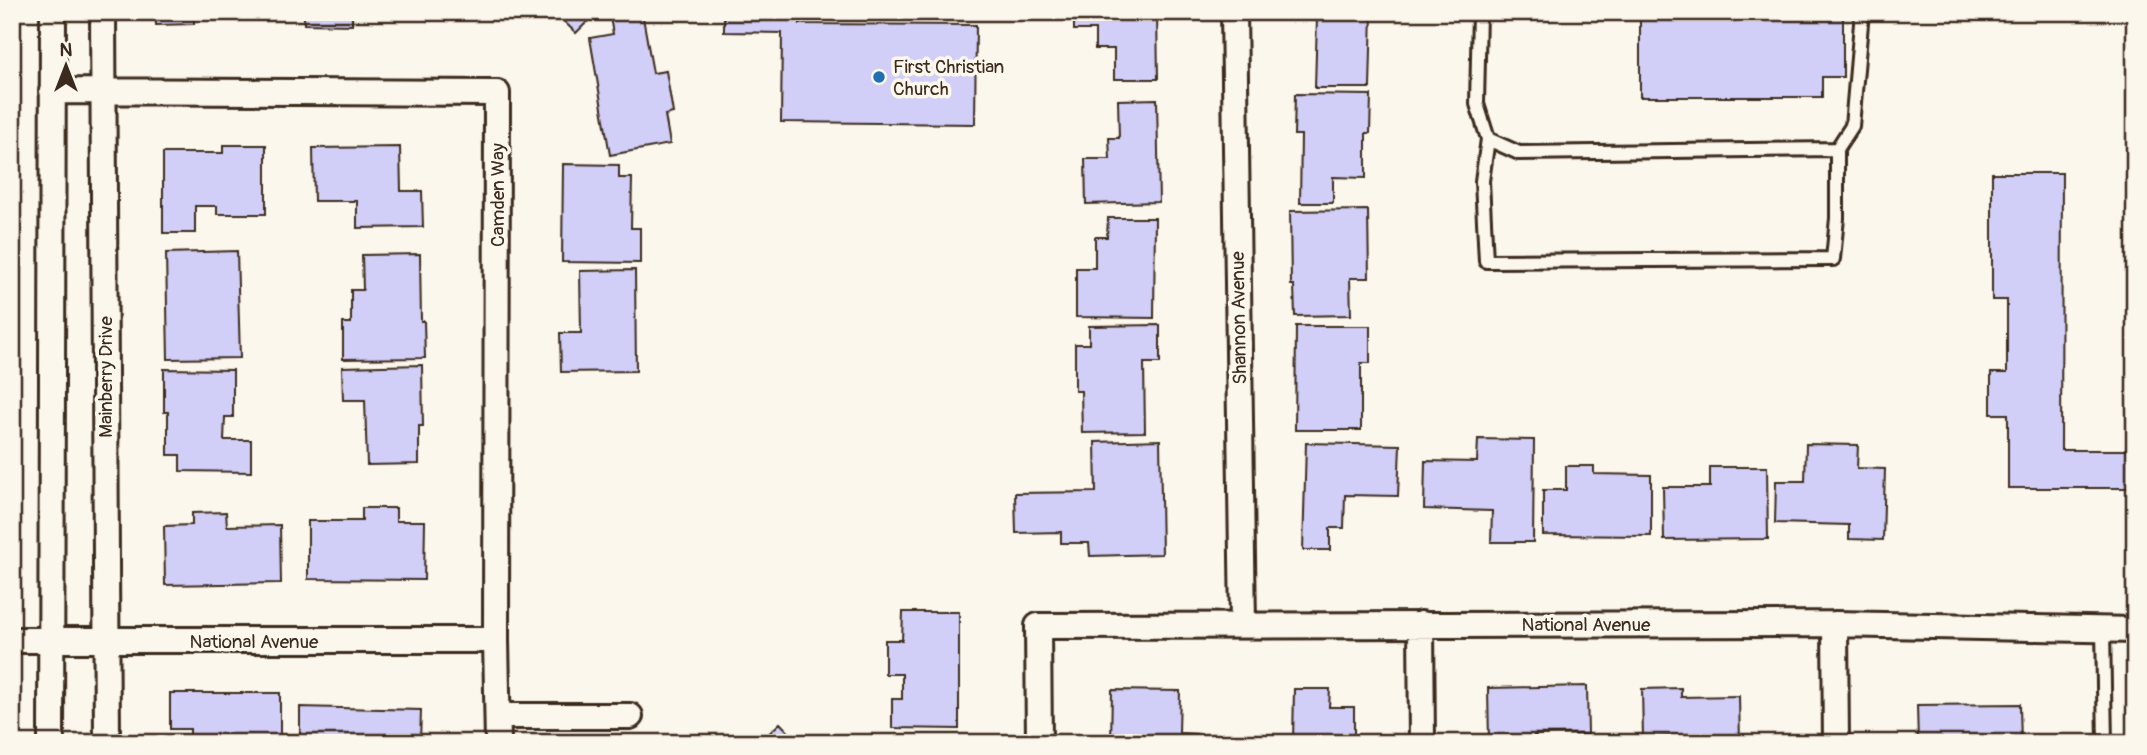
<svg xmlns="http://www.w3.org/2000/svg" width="2147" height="755" font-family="Pangolin,sans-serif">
	<rect width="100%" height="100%" fill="#fbf7ec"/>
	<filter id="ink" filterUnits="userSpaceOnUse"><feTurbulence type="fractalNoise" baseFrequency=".0143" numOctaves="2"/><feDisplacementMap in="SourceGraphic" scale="14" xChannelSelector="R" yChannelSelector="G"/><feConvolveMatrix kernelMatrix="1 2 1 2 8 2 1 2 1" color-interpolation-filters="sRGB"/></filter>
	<g filter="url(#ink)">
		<path fill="#d1cef7" stroke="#3b2a1e" stroke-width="2" d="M155,12H194V24L156,25Z
			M304,12H352V25L304,24Z
			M554,12H597L576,33Z
			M642,12L653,73L666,71L673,113L665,115L670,144L610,155L590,38L613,34L610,17Z
			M724,12H800V24L976,25L975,124L781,122L782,33L724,32Z
			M1074,12H1157L1158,79H1114V49H1095V30H1074Z
			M1293,12H1372L1370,88H1315L1317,17H1293Z
			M1640,12H1822V16H1843V77H1822V97H1640Z
			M1295,94L1371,95L1370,133H1366V178L1333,177V203H1300L1301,135H1294Z
			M1157,99L1159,202L1086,204L1085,159H1110L1109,138H1119L1118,100Z
			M223,145H266V214H217V206H195V233H163V153H223Z
			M400,147L401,191H422L423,227L357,228V201H314L313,148Z
			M563,164L619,165V178H632L631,228H640V263L562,262Z
			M1992,173H2062L2061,450H2135V488H2008V414H1991V373H2007V300H1992Z
			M1368,210L1369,278H1350L1351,315L1295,316L1294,285H1291L1290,211Z
			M1108,218H1155L1154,318L1076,317V268H1095V237H1107Z
			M237,251L240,358L168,359L166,253Z
			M420,254L421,321H424L425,358L343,359V323H351V290H363L362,255Z
			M635,270L636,371L561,372L560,333H581L580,271Z
			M1160,325V363H1144L1145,432L1082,433L1081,391H1075V344H1089V326Z
			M1296,326H1370V363H1361V430H1295Z
			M422,365L423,426H419V464L367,465L365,400H343L342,367Z
			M164,369L233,370V417H225L224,440H251V472L180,471V455H168V412H164Z
			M1478,439L1534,440L1533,542H1491L1492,511L1424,509L1425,461L1477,462Z
			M1160,440L1162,554L1090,556L1089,543H1061V532L1016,533L1015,493L1096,492L1095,442Z
			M1306,443L1400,445L1398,496L1345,495L1344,528H1330V550H1303Z
			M1806,444L1858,445L1857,468L1885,469L1883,540L1849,539V525L1775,523L1776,481H1805Z
			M1566,466H1594V474L1651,475V536L1543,535V490H1566Z
			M1710,467H1767L1768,539L1664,540L1663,487H1710Z
			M362,508H396V521H425L424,580L308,579V521H362Z
			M226,512L227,526L280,525L281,583L165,585L164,526L192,525V513Z
			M903,612H959V729L892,728V699H902V674H885V640H902Z
			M1587,686L1588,734L1534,735V743H1489L1488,688Z
			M1681,688V697L1739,696L1740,743H1678V736L1643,737L1642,689Z
			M1294,689H1330L1329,707H1354V743H1293Z
			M1112,690L1180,691L1179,733L1196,734V743H1111Z
			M170,693H280V743H190V729H170Z
			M2020,704L2021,743H1918L1917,705Z
			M300,707L421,710L420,743H300Z
			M780,723L799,743H759Z"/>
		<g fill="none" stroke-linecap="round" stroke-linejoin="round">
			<g stroke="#3b2a1e" stroke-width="18">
				<path id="lane" d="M885,12H951
					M1479,12L1477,104L1488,139L1519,153L1837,149L1852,126L1862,12
					M1488,139L1482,181L1486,261L1833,259L1837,218V149
					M2103,629L2105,743"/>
			</g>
			<g stroke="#3b2a1e" stroke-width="30">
				<path id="street" d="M103,12L107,743
					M1234,12L1243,624
					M52,91L497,93L496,640L498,743
					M1421,624L1422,743
					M1835,624L1836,743
					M12,640H496
					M498,716H630
					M51,743L53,12
					M1039,743L1038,626L1835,624L2135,630"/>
			</g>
			<use href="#lane" stroke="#fbf7ec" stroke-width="12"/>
			<use href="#street" stroke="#fbf7ec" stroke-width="24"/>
		</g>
	</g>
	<circle fill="#1f6fb2" stroke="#fbf7ec" stroke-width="2.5" cx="879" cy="77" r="7"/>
	<g text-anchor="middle" stroke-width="7" stroke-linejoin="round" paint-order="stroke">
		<g font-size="19" fill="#3b2a1e" stroke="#fbf7ec" text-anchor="start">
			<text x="893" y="73">First Christian<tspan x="893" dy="22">Church</tspan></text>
		</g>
		<g font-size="19" fill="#3b2a1e" stroke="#fbf7ec">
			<text transform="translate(497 195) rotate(-90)" y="7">Camden Way</text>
			<text transform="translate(1238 318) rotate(-91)" y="7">Shannon Avenue</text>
			<text transform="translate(105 377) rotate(-90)" y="7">Mainberry Drive</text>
			<text x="1586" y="631">National Avenue</text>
			<text x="254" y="648">National Avenue</text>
		</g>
	</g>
	<rect width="2147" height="755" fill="none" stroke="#fbf7ec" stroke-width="42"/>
	<rect x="21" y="21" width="2105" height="713" fill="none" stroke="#3b2a1e" stroke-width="2.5" filter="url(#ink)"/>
	<g transform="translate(66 66)" stroke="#fbf7ec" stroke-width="5" paint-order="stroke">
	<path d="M0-5L12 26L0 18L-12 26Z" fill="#3b2a1e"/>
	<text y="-10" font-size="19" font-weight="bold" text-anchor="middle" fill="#3b2a1e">N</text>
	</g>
</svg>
